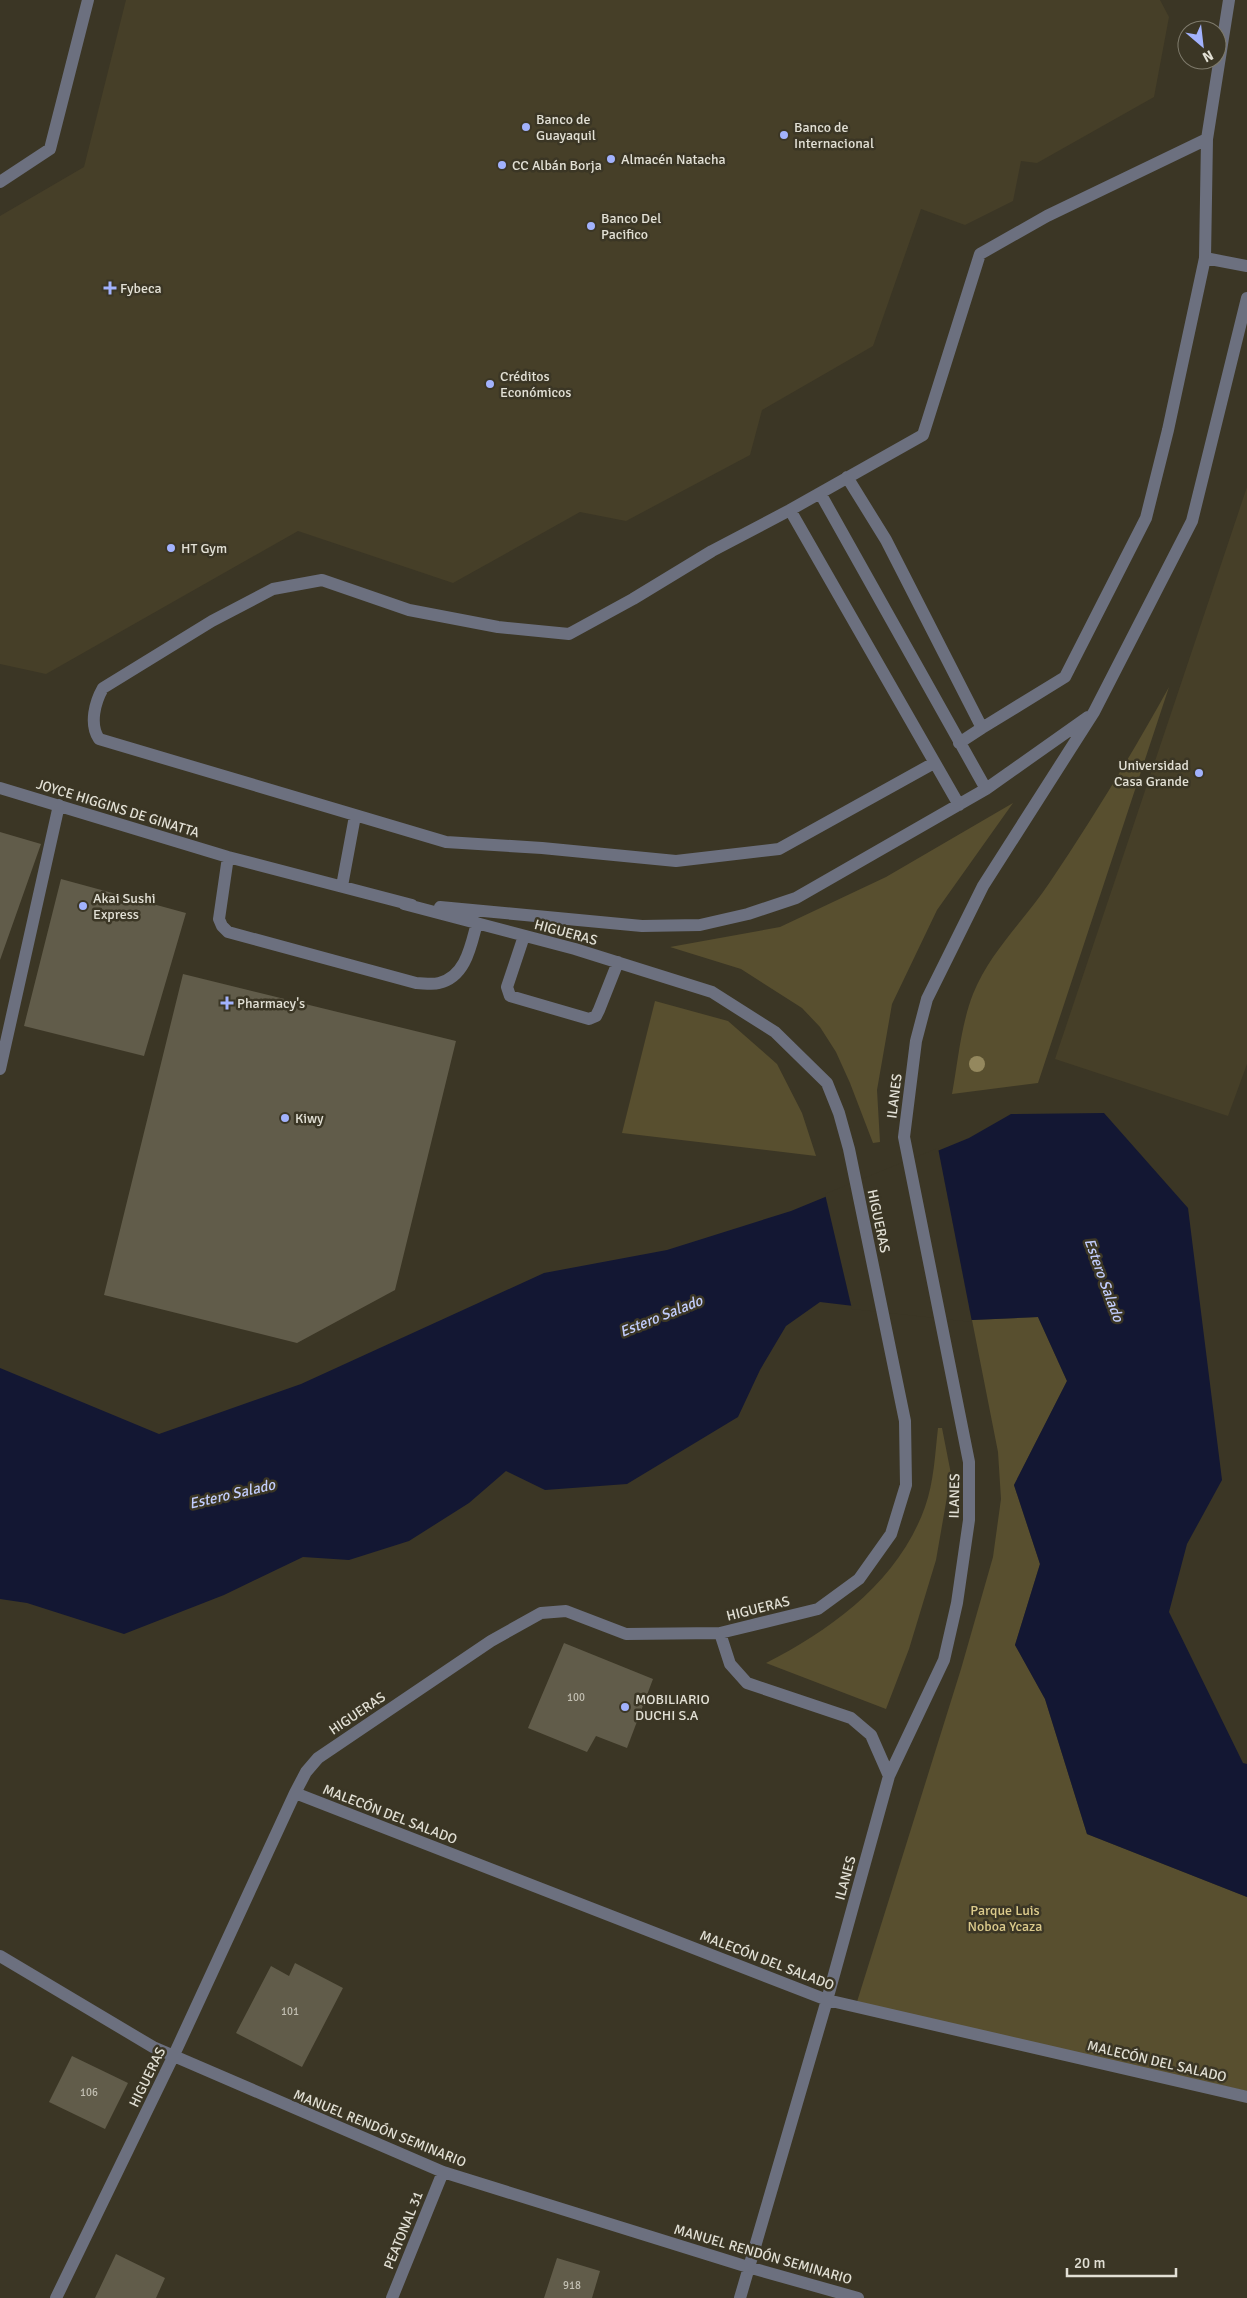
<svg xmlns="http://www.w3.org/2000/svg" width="1247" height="2298" font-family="Signika,sans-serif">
	<rect width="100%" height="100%" fill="#3b3625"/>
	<path fill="#463f28" d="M126,0H1160L1169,17L1154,97L1037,163L1021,161L1013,201L965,225L921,209L873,346L762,410L750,455L626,521L580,512L453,583L298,531L46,674L0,664V216L84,167Z
		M1247,487V1064L1228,1116L1055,1059Z"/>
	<path fill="#584f2f" d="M1169,687L1038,1083L952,1094C958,1061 961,1025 973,994C991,950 1025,920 1050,882C1093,818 1132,754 1169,687Z
		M1013,803L937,910L892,1004L877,1090L880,1142L873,1143L850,1083L836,1052L820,1027L802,1008L741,969L670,947L780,927L886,877Z
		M655,1001L728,1021L777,1064L802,1113L816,1156L622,1133Z
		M1038,1317L1067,1381L1014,1485L1040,1564L1015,1645L1045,1699L1087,1834L1247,1897V2091L856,2005L961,1669L993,1557L1001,1499L998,1452L972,1320Z
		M938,1428H942L951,1474L936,1560L909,1649L886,1709L766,1663C833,1629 899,1580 925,1507C934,1482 935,1454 938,1428Z"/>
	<path fill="#131733" d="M1104,1113L1188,1208L1222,1480L1187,1544L1169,1612L1243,1763L1247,1764V1897L1087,1834L1045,1699L1015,1645L1040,1564L1014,1485L1067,1381L1038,1317L972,1320L820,1302L786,1326L760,1370L738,1417L627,1484L545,1490L506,1471L469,1503L409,1541L349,1560L303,1557L224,1595L124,1634L27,1603L0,1599V1368L159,1434L301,1384L544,1273L667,1250L791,1211L969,1138L1011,1114Z"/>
	<path fill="#3b3625" d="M938,1148L972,1322L852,1309L825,1194Z"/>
	<path fill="#615c4a" d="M0,832L41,844L0,960Z
		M61,879L186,913L144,1056L24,1026Z
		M183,974L456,1041L395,1290L297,1343L104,1295Z
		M564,1643L653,1679L627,1748L596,1736L587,1752L528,1728Z
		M295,1963L343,1988L302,2067L236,2033L271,1966L289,1976Z
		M72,2056L128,2083L105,2129L49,2102Z
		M116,2254L165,2278L156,2298H95Z
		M557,2258L600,2271L592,2298H544Z"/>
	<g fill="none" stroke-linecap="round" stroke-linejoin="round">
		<path stroke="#6c707f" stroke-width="12" d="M0,182L50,149L88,0
			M1205,258L1247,266
			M847,477L886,540L982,728L1065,677L1146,518L1168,430L1205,258L1207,139
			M820,493L986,789
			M790,510L959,805
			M959,743L982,728
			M934,763L779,849L676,861L542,848L446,842L99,739C89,724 95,702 103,688L212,621L273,589L322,580L409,610L498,627L569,634L633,599L712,551L790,510L923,435L980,254L1047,216L1207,139L1229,0
			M0,788L228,857L412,905
			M228,857L219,919L222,926L228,932L416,983C423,983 432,985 439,983C466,977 471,945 477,923
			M342,886L355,816
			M440,907L642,926L700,925L748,914L796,898L986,789L1088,717
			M524,936L507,987L510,996L589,1019L596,1016L599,1010L618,962
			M0,1069L59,805
			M720,1633L730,1664L747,1683L851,1718L871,1735L889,1776
			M295,1793L827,2000L1247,2097
			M0,1956L153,2047L443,2172L748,2267L858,2298
			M56,2298L173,2057L295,1793L306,1772L318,1758L491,1641L541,1613L566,1611L626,1634L720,1633L818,1609L859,1579L891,1534L906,1485L905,1421L849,1149L839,1113L827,1083L775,1032L712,992L575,949L404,904
			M392,2298L443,2172
			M740,2298L827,2000L889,1776L944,1660L957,1603L969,1520V1462L904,1137L916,1041L927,999L983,886L1094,712L1192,521L1247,298"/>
	</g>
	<circle fill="#94885e" cx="977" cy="1064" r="8"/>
	<g fill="#a2b2fd" stroke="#3b3625" stroke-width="2">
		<circle cx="526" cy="127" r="5"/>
		<circle cx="784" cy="135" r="5"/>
		<circle cx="611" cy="159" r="5"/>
		<circle cx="502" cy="165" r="5"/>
		<circle cx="591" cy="226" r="5"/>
		<path d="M107.5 280.5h5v5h5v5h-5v5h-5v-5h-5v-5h5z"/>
		<circle cx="490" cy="384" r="5"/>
		<circle cx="171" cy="548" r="5"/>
		<circle cx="1199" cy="773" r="5"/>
		<circle cx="83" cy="906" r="5"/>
		<path d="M224.5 995.5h5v5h5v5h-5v5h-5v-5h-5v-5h5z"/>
		<circle cx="285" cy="1118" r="5"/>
		<circle cx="625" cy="1707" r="5"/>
	</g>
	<g text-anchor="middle" stroke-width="5" stroke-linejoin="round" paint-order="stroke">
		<g font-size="11" fill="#c2bfb2">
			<text x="576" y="1701">100</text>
			<text x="290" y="2015">101</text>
			<text x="89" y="2096">106</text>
			<text x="572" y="2289">918</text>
		</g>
		<g font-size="14" fill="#e2e0d5" stroke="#3b3625" text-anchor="start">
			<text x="536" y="124">Banco de<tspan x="536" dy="16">Guayaquil</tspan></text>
			<text x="794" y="132">Banco de<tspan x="794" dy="16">Internacional</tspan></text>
			<text x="621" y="164">Almacén Natacha</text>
			<text x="512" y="170">CC Albán Borja</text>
			<text x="601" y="223">Banco Del<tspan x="601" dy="16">Pacifico</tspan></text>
			<text x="120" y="293">Fybeca</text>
			<text x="500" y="381">Créditos<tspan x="500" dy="16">Económicos</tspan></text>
			<text x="181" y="553">HT Gym</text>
			<text x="1189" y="770" text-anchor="end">Universidad<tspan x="1189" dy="16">Casa Grande</tspan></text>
			<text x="93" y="903">Akai Sushi<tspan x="93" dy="16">Express</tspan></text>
			<text x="237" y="1008">Pharmacy's</text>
			<text x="295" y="1123">Kiwy</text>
			<text x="635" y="1704">MOBILIARIO<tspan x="635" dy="16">DUCHI S.A</tspan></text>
		</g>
		<g font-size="14" fill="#e2e0d5" stroke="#3b3625">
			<text transform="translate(118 808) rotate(17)" y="5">JOYCE HIGGINS DE GINATTA</text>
			<text transform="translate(566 932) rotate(15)" y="5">HIGUERAS</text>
			<text transform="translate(894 1096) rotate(-83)" y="5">ILANES</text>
			<text transform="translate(879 1221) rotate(78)" y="5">HIGUERAS</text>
			<text transform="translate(954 1496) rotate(-89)" y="5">ILANES</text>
			<text transform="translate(758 1608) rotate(-14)" y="5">HIGUERAS</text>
			<text transform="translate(357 1713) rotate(-34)" y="5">HIGUERAS</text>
			<text transform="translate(390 1814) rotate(21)" y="5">MALECÓN DEL SALADO</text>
			<text transform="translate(845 1878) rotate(-75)" y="5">ILANES</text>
			<text transform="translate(767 1960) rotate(21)" y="5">MALECÓN DEL SALADO</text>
			<text transform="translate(1157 2061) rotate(13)" y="5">MALECÓN DEL SALADO</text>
			<text transform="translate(147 2077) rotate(-64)" y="5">HIGUERAS</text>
			<text transform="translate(380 2128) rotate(22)" y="5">MANUEL RENDÓN SEMINARIO</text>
			<text transform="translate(403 2230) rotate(-68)" y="5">PEATONAL 31</text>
			<text transform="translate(763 2254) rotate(16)" y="5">MANUEL RENDÓN SEMINARIO</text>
		</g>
		<g font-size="14" fill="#dccb8c" stroke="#3b3625">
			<text x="1005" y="1915">Parque Luis<tspan x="1005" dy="16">Noboa Ycaza</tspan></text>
		</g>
		<g font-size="15" font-style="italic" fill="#c2cdfd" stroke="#3b3625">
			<text transform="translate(1104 1280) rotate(70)" y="5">Estero Salado</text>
			<text transform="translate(661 1316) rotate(-22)" y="5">Estero Salado</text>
			<text transform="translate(232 1494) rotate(-13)" y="5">Estero Salado</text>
		</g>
	</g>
	<g transform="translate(1202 45) rotate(152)"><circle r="24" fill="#3b3625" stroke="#7e7a6b"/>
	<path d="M0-4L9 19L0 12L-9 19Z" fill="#a2b2fd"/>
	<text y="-8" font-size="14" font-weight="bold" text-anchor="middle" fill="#e2e0d5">N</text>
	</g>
	<path d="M1067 2268v8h109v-8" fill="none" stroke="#e2e0d5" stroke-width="2.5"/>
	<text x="1074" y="2268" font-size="15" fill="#e2e0d5" stroke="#3b3625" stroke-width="4" paint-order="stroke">20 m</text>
</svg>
